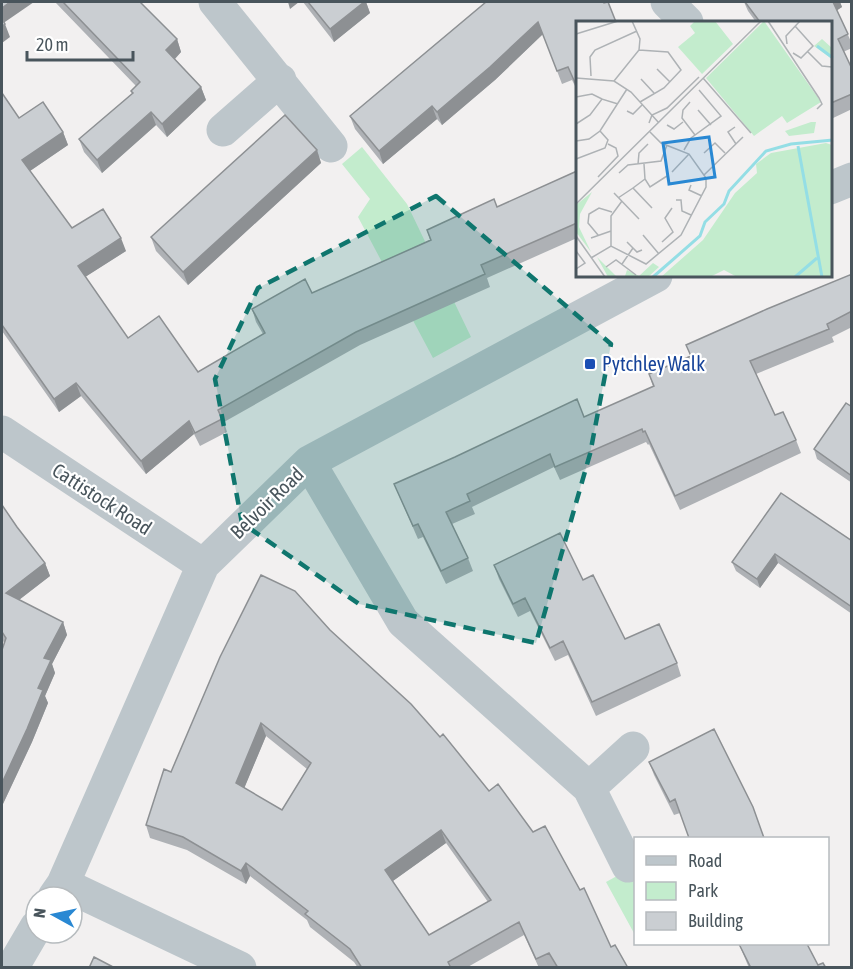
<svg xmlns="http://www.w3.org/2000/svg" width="853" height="969" font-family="'Asap Condensed',sans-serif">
	<rect width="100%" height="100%" fill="#f2f0f0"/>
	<path fill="#c3eccd" d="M362,147L407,204L471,337L433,358L358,217L370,199L342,164Z
		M635,866V935L606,882Z"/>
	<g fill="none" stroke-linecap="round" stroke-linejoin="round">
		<path stroke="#bdc6cb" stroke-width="33" d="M215,2L331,146
			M667,2L687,22
			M223,130L280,80
			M830,188L852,179
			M2,432L203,565
			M309,462L403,622L589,788L628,866
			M589,788L633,748
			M63,884L240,968
			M54,897L63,884L203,565L309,462L656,276
			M12,968L36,927"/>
	</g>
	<path fill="#aeb1b5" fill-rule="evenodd" d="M55,2H140L177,39L181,52L175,59L201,87L206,100L167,137L156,125L102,173L84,152L79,139L132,94L131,91L136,86Z
		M303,2H366L370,13L334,42Z
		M486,2L577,22V90L572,80L562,84L543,34L495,80L442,125L437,119L383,164L355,129L350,116Z
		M744,2H840L842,7L837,10L852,44V48L843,52L852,69V109L831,119V22H756L748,11Z
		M2,93L19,118L63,132L68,145L30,171L72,228L126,251L85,277L128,338L198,372L263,334L256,322L252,309L312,293L430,240L427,230L497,207L577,171V238L487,278L490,287L360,345L224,422L227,432L200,446L194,434L146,474L81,396L59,412L2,331Z
		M317,150L321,163L188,285L156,251L151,237Z
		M852,274V327L832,337L834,342L756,374L775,415L796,440L801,453L680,510L649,444L648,445L646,442L560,480L554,467L472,507L475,514L452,524L468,558L473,571L446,584L423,537L418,539L394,484L584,417L653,387L649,374L691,356L686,345Z
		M852,407V483L817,459L814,449Z
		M2,505L17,527L45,563L50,576L19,600L63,622L67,635L52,664L55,673L45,696L48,703L32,742L2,806V650L4,643L2,639Z
		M852,541V614L778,563L760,588L736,571L732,562Z
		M494,565L583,580L625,639L677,663L681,676L596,716L568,655L555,661L530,611L518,617L499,579Z
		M220,657L611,947L628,968H555L554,966L550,968H539L524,935L466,968H358L354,962L310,927L307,920L250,876L246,884L187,850L150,838L146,825L171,772ZM266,736L307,769L282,810L244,788ZM446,843L488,902L429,935L393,881Z
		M714,729L680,813L674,815L654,775L649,762Z
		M739,944H807L818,965L826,968H749Z"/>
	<path fill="#8d9093" d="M10,2H34L2,24V8Z
		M288,2H299L290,9Z
		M364,2H366L370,13L334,42L330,29Z
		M832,2H840L842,7L836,11Z
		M538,22L543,34L495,80L442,125L437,112Z
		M5,24L10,37L2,43V26Z
		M177,39L181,52L171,63L166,50Z
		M201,87L206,100L167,137L162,124Z
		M432,106L437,119L383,164L379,151Z
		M151,112L156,125L102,173L97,160Z
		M63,132L68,145L27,173L22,160Z
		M317,150L321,163L188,285L183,272Z
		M121,238L126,251L82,279L78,266Z
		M76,383L81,396L59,412L54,399Z
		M189,421L194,434L146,474L141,461Z
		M775,554L778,563L760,588L757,579Z
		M45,563L50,576L11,606L6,593Z
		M63,622L67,635L52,664L55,673L45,696L48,703L32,742L2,806V783L38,688L44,658Z
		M261,723L266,736L241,796L236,783Z
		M441,830L446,843L390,883L385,870Z
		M246,863L250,876L246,884L241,871Z"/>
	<path fill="#caced2" stroke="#8d9093" stroke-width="1.5" fill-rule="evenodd" d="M2,2H10L2,8Z
		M63,2H140L177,39L166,50L201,87L162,124L151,112L97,160L79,139L133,93L131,91L140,82Z
		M308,2H364L330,29Z
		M486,2H603L604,3L608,2L616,22H577V87L568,67L557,71L538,22L490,67L437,112L432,106L379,151L350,116Z
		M745,2H833L848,34L838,39L852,69V94L831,103V22H760Z
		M2,19L5,24L2,26Z
		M2,93L19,118L43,102L63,132L22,160L72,228L103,209L121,238L78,266L128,338L159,316L198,372L265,333L252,309L305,279L312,293L431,240L427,230L494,199L497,207L577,171V223L481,265L485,274L356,332L218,410L222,419L195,433L189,421L141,461L76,383L54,399L2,325Z
		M285,115L317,150L183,272L151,237Z
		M852,274V311L827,324L829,329L750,361L775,415L783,412L796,440L675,496L645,431L643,432L642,429L555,467L550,454L467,494L470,501L446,512L468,558L441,571L418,524L413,526L394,484L455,457L577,399L584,417L654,386L649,374L691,356L686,345L767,309Z
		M846,403L852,407V476L814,449Z
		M781,493L852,541V607L775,554L757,579L732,562Z
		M2,505L17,527L45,563L6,593L63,622L44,658L51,660L38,688L43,690L27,729L2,783V650L6,638L2,632Z
		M560,533L583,580L593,575L625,639L659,624L677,663L592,702L563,641L550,648L525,598L513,604L494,565Z
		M261,575L295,591L330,630L411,704L440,737L443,734L489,791L498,784L533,832L545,826L580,890L584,888L611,947L615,945L628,968H558L549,953L536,959L519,922L448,962L451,968H362L350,949L305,914L308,911L246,863L241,871L183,837L146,825L164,769L171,772L220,657ZM261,723L311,763L282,810L236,783ZM441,830L491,900L429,935L385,870Z
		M714,729L753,807L764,838H689L675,799L670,802L649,762Z
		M739,944H807L818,965L823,963L826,968H751Z
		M94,957L115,968H89Z"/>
	<path fill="#0f766e" fill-opacity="0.2" stroke="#0f766e" stroke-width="4.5" stroke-dasharray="12 8" stroke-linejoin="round" d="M436,196L611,344L590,454L536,643L359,604L242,523L215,379L258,288Z"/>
	<rect fill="#1a4fb4" stroke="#fff" stroke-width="2" x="584" y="358" width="12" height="12" rx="3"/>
	<g text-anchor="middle" stroke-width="4.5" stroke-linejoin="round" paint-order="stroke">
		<g font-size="20" fill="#164399" stroke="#fff" text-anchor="start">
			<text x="602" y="371">Pytchley Walk</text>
		</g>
		<g font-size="20" fill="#49555c" stroke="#fff">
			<text transform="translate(102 499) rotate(33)" y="7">Cattistock Road</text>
			<text transform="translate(267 503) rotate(-44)" y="7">Belvoir Road</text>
		</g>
	</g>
	<g transform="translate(576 21)">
		<rect width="256" height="256" fill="#f2f0f0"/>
		<path d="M119,0H139L157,23L126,53L102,26L119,12L114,5ZM188,0L245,81L211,102L206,95L178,115L130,57ZM246,18L256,27V38L238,25ZM235,101H240L238,112L213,115L209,110ZM250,122L256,124V256H161L148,249L134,256H85L127,219L159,172L181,152L180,143L195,132ZM16,171L4,193L3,206L15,231L0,211V184ZM21,236L41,256L49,255L51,249L63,255L77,242L83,246L72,256H32Z" fill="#c3eccd"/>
		<path fill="none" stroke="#94dee5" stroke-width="3" d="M241,25L257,37M222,125L246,256M77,256L124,215L129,201L148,183L153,170L190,130L215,123L257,119M219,256L241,237"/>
		<path fill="none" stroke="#aeb2b5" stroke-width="1.5" d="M192,0L243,77L246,83L241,88M0,13L42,0M211,23L210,15L224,0M63,29L92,31L105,49L88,67L64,81M232,31L246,45L256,46M217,32L225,37L237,25L219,5M81,48L94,61M15,55L14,36L19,29L61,10M0,57L38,60L55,71L83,102M127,57L175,112M65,58L78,72M38,60L63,29L64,18L56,0M0,76L16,73L26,78M114,81L107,89L106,97L119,114M122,89L135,104M51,90L57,93L66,84M73,102L76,94L91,87L123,56M0,103L14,94L26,78L42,83M91,104L98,108L107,101M159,106L152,111L160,123M0,120L13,118L24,110L51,68M108,129L115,117L145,95L123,69M128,132L139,122L149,132M0,138L29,127L32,119L24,110M62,143L63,132L72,123M68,143L69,158L74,166L91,155M96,151L113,133M43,152L52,144L85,140L91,124M128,154L167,116M22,156L42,135L40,127L32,123M69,158L57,167L76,187M115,164L113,169L126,175M38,172L63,198M42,177L57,167M100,179H105L106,190L115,194M0,183L185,0M22,214L12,202L13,193L23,187L36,191M67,214L83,233M0,215L29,256M15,217L35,210M51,221L61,231L66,229M86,221L97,211L89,197L96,187M35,225V195L46,180M0,230L9,242L0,248M15,237L35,225L70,243L105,214L130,166V157L113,133L85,122L74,111M46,243L57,227M30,246L40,239L60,254"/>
		<path fill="#2988d3" fill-opacity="0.15" stroke="#2988d3" stroke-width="3" d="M133,116L139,156L93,163L87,122Z"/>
		<rect width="256" height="256" fill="none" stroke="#49555c" stroke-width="3"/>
	</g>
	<rect width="853" height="969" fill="none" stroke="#49555c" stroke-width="6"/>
	<rect x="634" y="837" width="195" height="108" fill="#ffffff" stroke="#b6bbbe" stroke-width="1.5"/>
	<rect x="646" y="856" width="30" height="9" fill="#bdc6cb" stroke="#b6bbbe" stroke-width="1.5"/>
	<text x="688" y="867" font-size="18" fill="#49555c">Road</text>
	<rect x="646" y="882" width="30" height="18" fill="#c3eccd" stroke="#b6bbbe" stroke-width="1.5"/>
	<text x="688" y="897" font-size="18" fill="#49555c">Park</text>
	<rect x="646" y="912" width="30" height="18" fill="#caced2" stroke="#b6bbbe" stroke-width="1.5"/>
	<text x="688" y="927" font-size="18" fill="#49555c">Building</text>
	<g transform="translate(54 915) rotate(278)"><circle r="28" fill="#ffffff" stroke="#b6bbbe" stroke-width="1.5"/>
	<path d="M0-4.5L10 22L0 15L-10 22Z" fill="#2988d3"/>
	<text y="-9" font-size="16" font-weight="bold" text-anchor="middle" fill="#49555c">N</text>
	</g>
	<path d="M27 51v9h106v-9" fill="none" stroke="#49555c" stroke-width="3"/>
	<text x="36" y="51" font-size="18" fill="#49555c" stroke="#ffffff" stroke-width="4.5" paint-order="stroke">20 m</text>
</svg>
